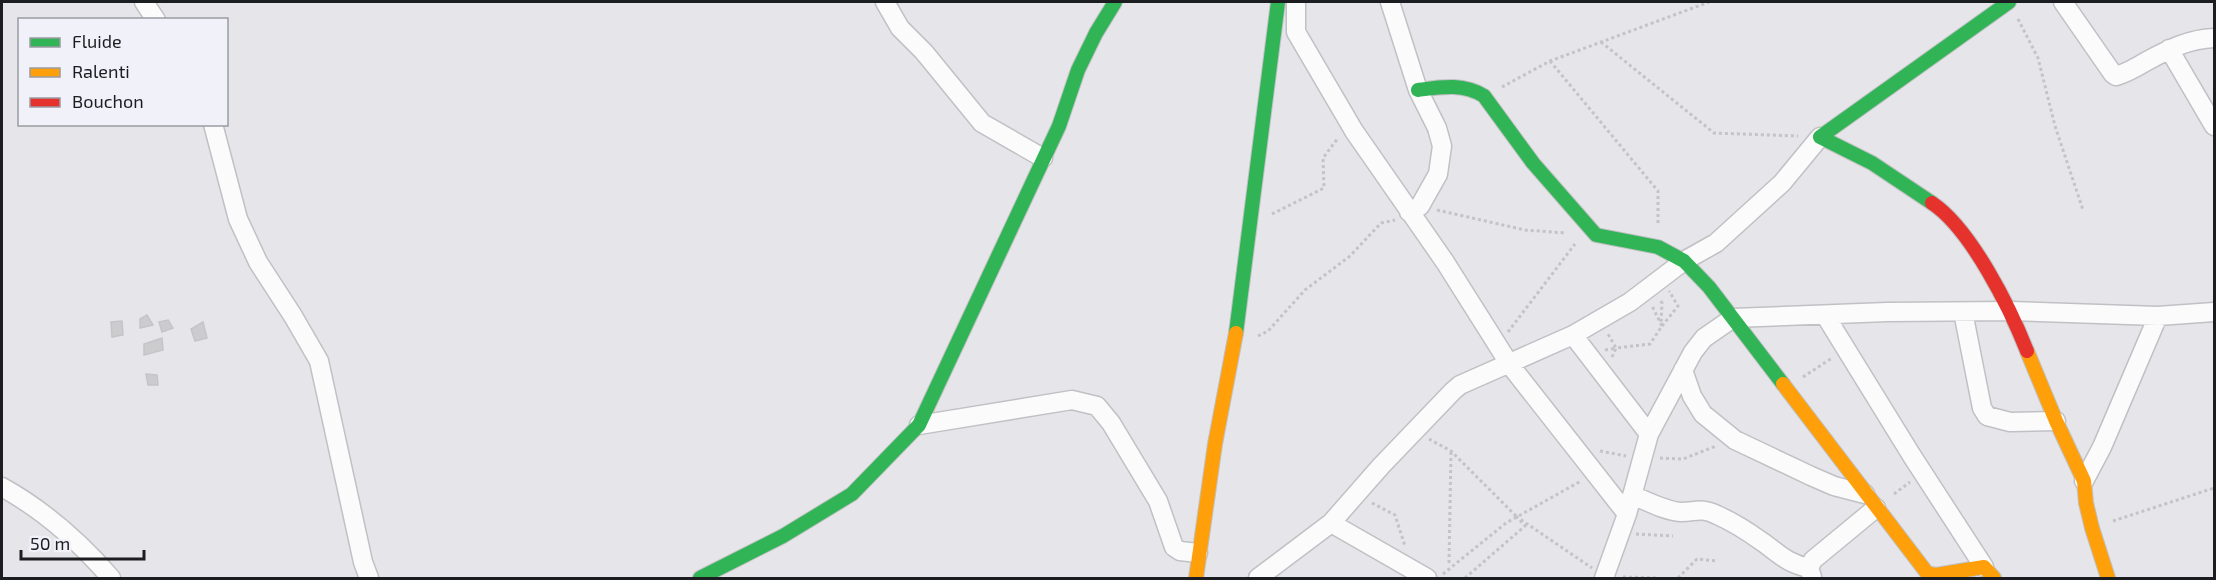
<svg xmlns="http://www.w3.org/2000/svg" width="2216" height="580" font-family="'Exo 2',sans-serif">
	<rect width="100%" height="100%" fill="#e5e5ea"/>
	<path fill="#cccccf" stroke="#c5c5c8" stroke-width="1.5" d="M147,315L153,325L140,328V319Z
		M168,320L173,328L162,332L159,322Z
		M122,321L123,335L112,337L111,322Z
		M203,322L207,338L195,341L191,329Z
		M162,338L163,350L144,355V344Z
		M146,374L157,375L158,385H148Z"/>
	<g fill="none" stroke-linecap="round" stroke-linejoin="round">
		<g stroke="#c0c1c4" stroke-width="21">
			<path id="street" d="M144,2L156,20
				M885,2L900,28L924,52L982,123L1043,158
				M1296,2V32L1354,131L1445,262L1510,365L1627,514
				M1390,2L1418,90L1437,128L1442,146L1438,174L1420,206L1409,212
				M2063,2L2113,74L2116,76C2127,73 2137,67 2147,61C2169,49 2189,39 2214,38
				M2169,49L2214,126
				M213,124L238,219L258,262L293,316L319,361L363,562L369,578
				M1963,312L1982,408L1987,416L2010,422L2056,421
				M1825,315L1912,456L1984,567
				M1573,335L1649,434
				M1683,370L1692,396L1703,414L1735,440L1811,476L1834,486L1865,494
				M919,425L1072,400L1097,406L1111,423L1158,501L1174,547L1180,551L1198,553
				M2084,481L2102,447L2158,316
				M2,487C45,511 79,541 111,578
				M1632,495C1647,501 1665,511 1681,512C1696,512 1701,507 1717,515C1733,522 1747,531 1761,541C1780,554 1786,563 1809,568
				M1331,523L1381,466L1453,391L1460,385L1573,335L1630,302L1684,261L1716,243L1782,183L1820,137
				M1812,577L1809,568L1813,560L1876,508
				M1258,578L1331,523L1427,578
				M1604,578L1627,514L1649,434L1693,352L1704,338L1733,318L1887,312L2011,311L2158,316L2214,312"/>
		</g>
		<g stroke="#c0c1c4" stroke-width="16">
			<path id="fast" d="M1418,90C1441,87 1463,83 1484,96L1533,163L1596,235L1658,247L1684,261L1709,287L1783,384
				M1932,203L1872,163L1820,137L2009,2
				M1236,333L1278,2
				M700,578L783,536L852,494L919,425L1059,126L1078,70L1096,33L1115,2"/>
		</g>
		<g stroke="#c0c1c4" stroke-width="16">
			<path id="slow" d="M2027,351L2056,421L2084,481L2086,503L2092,528L2108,578
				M1783,384L1927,573L1936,575L1984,567L1994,578
				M1196,578L1215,444L1236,333"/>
		</g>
		<g stroke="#c0c1c4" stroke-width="16">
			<path id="jam" d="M1932,203C1971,229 2010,308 2027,351"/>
		</g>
		<path stroke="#c4c4c6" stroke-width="3" stroke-dasharray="3 3" stroke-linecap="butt" d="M2018,19L2038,58L2055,126L2083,210
			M1601,42L1714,133L1798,136
			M1550,61L1658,191V225
			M1502,87L1550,61L1709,2
			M1437,210L1525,230L1566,233
			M1272,214L1324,188L1323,158L1338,138
			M1661,301L1662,303L1661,323
			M1662,326L1678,306L1669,291
			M1508,332L1575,244
			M1258,336L1268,331L1305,290L1350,256L1381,223L1395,220
			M1605,350L1616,348L1608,334
			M1612,357L1616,348L1650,344L1662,326L1652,306
			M1803,377L1832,358
			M1429,439L1451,451L1517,517
			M1600,451L1626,456
			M1660,458L1683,459L1716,446
			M1894,494L1910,482
			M1372,503L1395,515L1405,546
			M2113,521L2214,488
			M1636,534L1673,536
			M1449,563L1451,451
			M1443,574L1506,523L1581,481
			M1623,577L1659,578
			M1465,578L1525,526L1517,517L1592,568
			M1678,578L1697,559L1717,561"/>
		<use href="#street" stroke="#fbfbfc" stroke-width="18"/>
		<use href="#fast" stroke="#30b455" stroke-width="14"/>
		<use href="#slow" stroke="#ff9f0a" stroke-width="14"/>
		<use href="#jam" stroke="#e5322d" stroke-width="14"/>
	</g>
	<rect width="2216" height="580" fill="none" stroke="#1c1d20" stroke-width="6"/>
	<rect x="18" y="18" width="210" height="108" fill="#f0f1f9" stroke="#9b9ca2" stroke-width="1.5"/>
	<rect x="30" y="38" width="30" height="9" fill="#30b455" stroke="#9b9ca2" stroke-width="1.5"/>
	<text x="72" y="48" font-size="18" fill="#1c1d20">Fluide</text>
	<rect x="30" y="68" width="30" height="9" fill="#ff9f0a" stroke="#9b9ca2" stroke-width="1.5"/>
	<text x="72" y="78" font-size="18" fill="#1c1d20">Ralenti</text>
	<rect x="30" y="98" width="30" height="9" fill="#e5322d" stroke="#9b9ca2" stroke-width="1.5"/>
	<text x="72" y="108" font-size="18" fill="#1c1d20">Bouchon</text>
	<path d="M21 550v9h123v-9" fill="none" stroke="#1c1d20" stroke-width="3"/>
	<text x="30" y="550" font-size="18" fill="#1c1d20" stroke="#f0f1f9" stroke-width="4.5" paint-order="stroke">50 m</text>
</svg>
